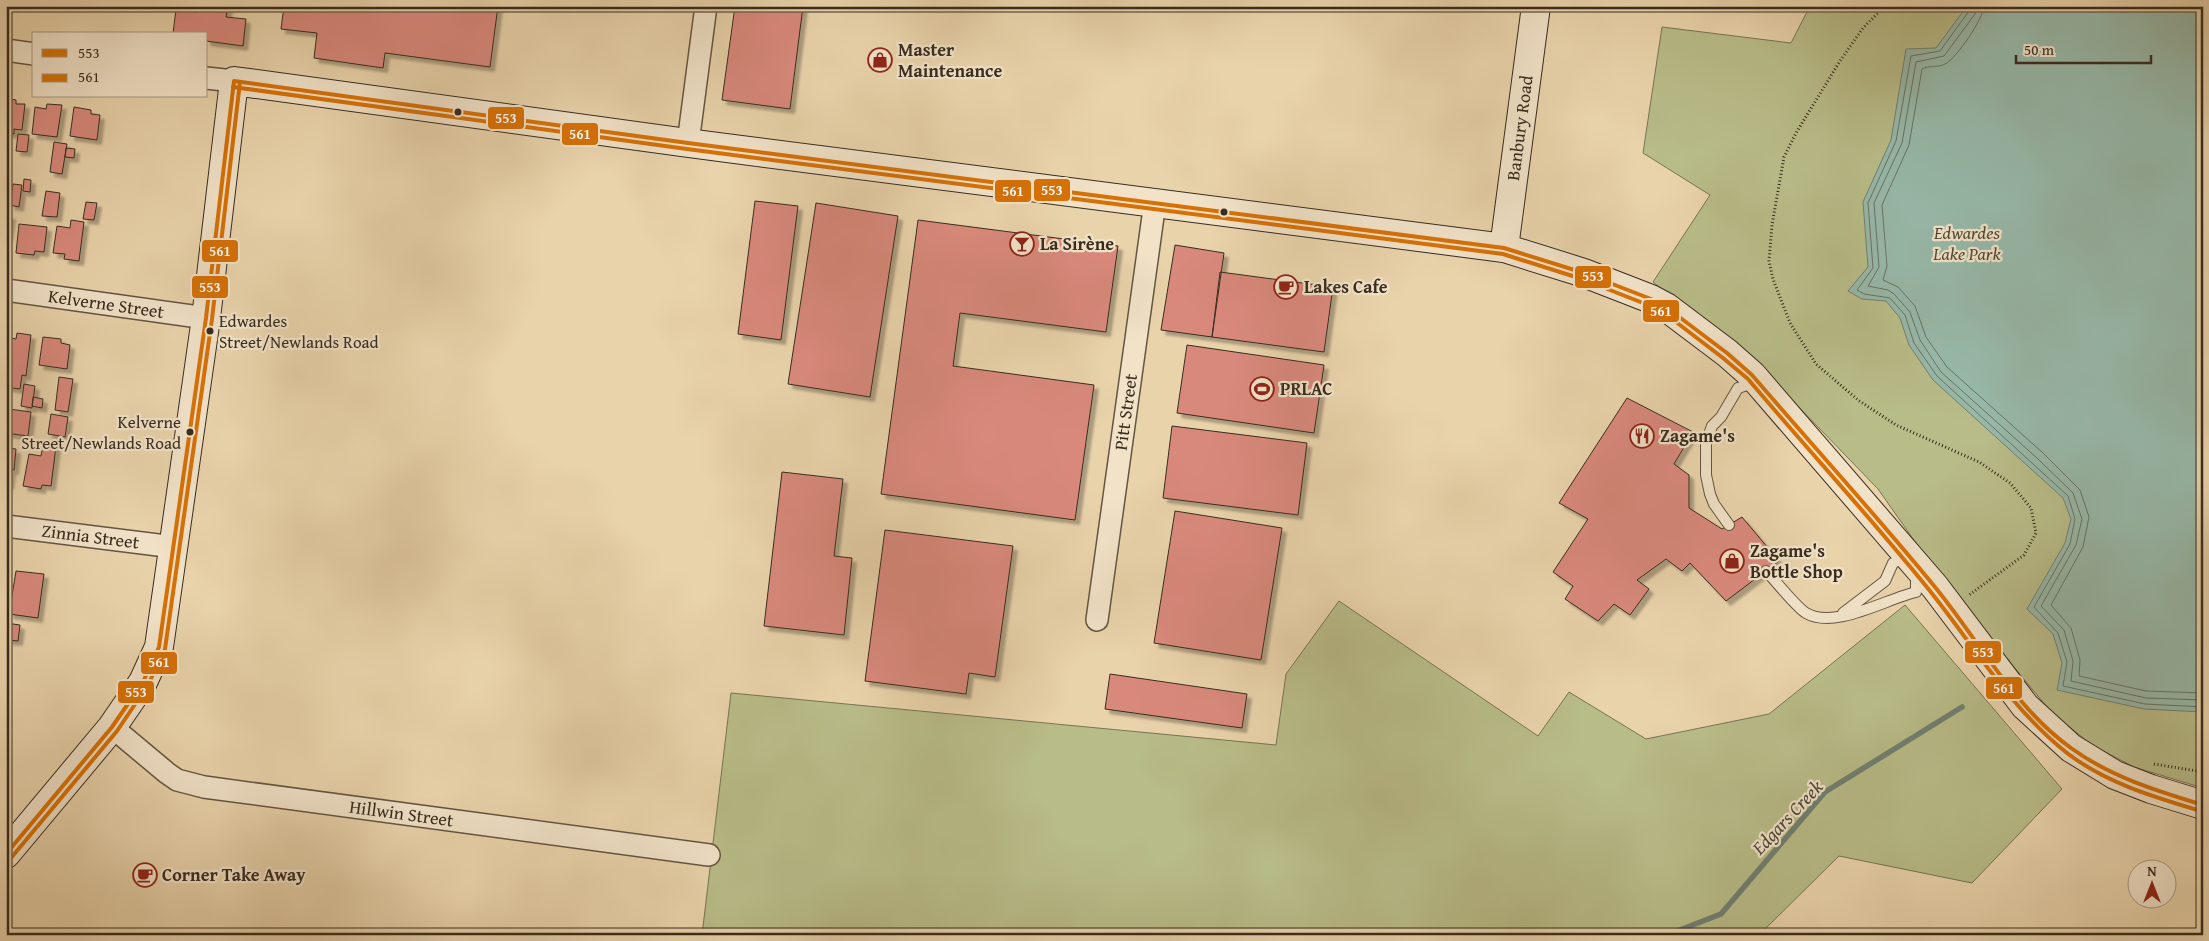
<svg xmlns="http://www.w3.org/2000/svg" width="2209" height="941" font-family="'Gentium Book Plus',serif">
	<defs>
		<filter id="shadow"><feDropShadow dx="4.5" dy="4.5" stdDeviation="1" flood-color="#0004"/></filter>
	</defs>
	<rect width="100%" height="100%" fill="#e9d3ab"/>
	<filter id="stains"><feTurbulence type="fractalNoise" baseFrequency=".004" numOctaves="4"/><feColorMatrix values="0 0 0 0 .2 0 0 0 0 .09 0 0 0 0 .02 0 0 0 .5 -.17"/></filter>
	<radialGradient id="worn" r=".72"><stop offset=".6" stop-color="#630" stop-opacity="0"/><stop offset="1" stop-color="#630" stop-opacity=".3"/></radialGradient>
	<path fill="#b8bc88" stroke="#787454" d="M1810,6H2203V788L2134,767L2092,745L2052,713L1942,580L1878,489L1761,368L1653,282L1710,195L1643,153L1662,27L1791,43Z
		M1339,601L1538,736L1569,692L1646,739L1769,714L1905,605L2062,789L1972,883L1839,856L1759,935H702L731,693L1276,745L1286,674Z"/>
	<path fill="#97b8a8" stroke="#718071" d="M1967,6H2203V712L2144,709L2057,690L2062,663L2053,634L2027,609L2065,543L2071,519L2063,498L1933,380L1909,345L1900,318L1886,301L1862,299L1848,291L1868,267L1863,202L1891,140L1906,49L1936,48Z"/>
	<g fill="none" stroke-linecap="round" stroke-linejoin="round">
		<path stroke="#687264" stroke-width="1" d="M1970,6L1969,11L1940,51L1911,56L1896,141L1868,203L1873,268L1857,290L1864,294L1890,298L1905,315L1914,343L1937,376L2068,496L2075,519L2070,544L2034,607L2058,633L2067,662L2063,686L2145,704L2203,707
			M1977,6L1975,14L1944,56L1916,62L1902,143L1874,203L1879,267L1868,286L1888,290L1894,294L1910,312L1920,340L1941,372L2038,459L2073,493L2082,519L2076,545L2041,606L2064,630L2073,661L2071,681L2146,698L2203,700
			M1984,6C1984,18 1956,59 1945,64C1938,68 1929,65 1922,69L1909,145L1882,205L1887,266L1883,280L1898,287L1915,306L1926,337L1947,367L2043,453L2080,490L2089,517L2083,547L2051,605L2071,628L2080,660L2079,676L2146,691L2203,693"/>
		<path stroke="#718071" stroke-width="5.5" d="M1667,935L1721,914L1825,792L1962,707"/>
	</g>
	<path fill="#d9897b" stroke="#382c1f" filter="url(#shadow)" d="M198,6H228L226,17L246,19L243,46L206,41V34H173L176,9L197,12Z
		M284,6H498L490,67L385,53L383,68L314,58L317,33L281,29Z
		M735,6H803L790,109L722,100Z
		M6,98L16,100V104H25L22,130L14,129V134L6,133Z
		M47,104L62,105L57,137L32,134L35,107L46,109Z
		M74,107L91,110V114L100,115L97,140L70,136Z
		M18,134L29,135L27,152L16,151Z
		M54,142L67,144L62,174L50,172Z
		M66,148L75,149L74,158L65,157Z
		M24,179L31,180L30,192L23,191Z
		M13,184L22,185L19,207L10,205Z
		M46,191L60,193L57,217L42,216Z
		M755,201L798,206L781,340L738,334Z
		M86,202L97,203L94,220L83,219Z
		M816,203L898,216L870,397L788,384Z
		M6,215H11L8,236H6Z
		M71,220L84,222L79,261L64,259L65,254L53,253L57,226L70,228Z
		M918,220L1118,246L1106,332L960,313L953,366L1094,385L1075,520L881,494Z
		M19,224L47,227L44,252L35,251L34,255L16,253Z
		M1175,245L1224,253L1212,337L1161,330Z
		M1220,272L1333,287L1324,352L1212,337Z
		M17,333L31,335L26,376L22,375L20,389L6,387V337L16,339Z
		M43,337L61,339V343L70,345L67,369L39,365Z
		M1187,345L1324,365L1314,433L1177,413Z
		M59,377L73,379L68,412L55,410Z
		M24,384L35,386L32,408L21,406Z
		M33,397L43,399L42,408L32,406Z
		M1627,398L1693,432L1674,464L1689,475V508L1722,529L1742,517L1779,561L1726,601L1690,563L1682,571L1666,559L1637,580L1649,589L1630,615L1614,604L1598,621L1565,599L1573,586L1553,572L1588,519L1559,503Z
		M9,409L31,412L28,436L6,433Z
		M51,414L68,417L65,437L48,434Z
		M1172,426L1307,443L1298,515L1163,498Z
		M43,444L56,446L51,486L42,485L41,489L23,486L29,454L41,456Z
		M6,448L16,449L14,470H11L9,485H6Z
		M782,472L843,479L834,556L852,558L844,635L764,626Z
		M1175,511L1282,528L1261,660L1154,643Z
		M885,530L1013,546L995,677L969,673L966,694L865,681Z
		M16,571L44,574L38,618L9,614Z
		M6,623L20,625L18,641L6,640Z
		M1110,674L1247,694L1242,728L1105,709Z"/>
	<g fill="none" stroke-linecap="round" stroke-linejoin="round">
		<g stroke="#645642" stroke-width="12">
			<path id="lane" d="M1729,525L1714,504L1710,494L1706,475V443L1712,426L1721,417L1738,388L1756,382
				M1766,571C1776,581 1795,606 1806,613C1834,630 1886,599 1916,592V574
				M1843,613L1885,581L1893,563L1907,557"/>
		</g>
		<g stroke="#645642" stroke-width="24">
			<g id="street">
				<path d="M6,50L34,54"/>
				<path d="M206,78L234,81"/>
				<path d="M688,143L706,6"/>
				<path id="s1" d="M6,290L206,318"/>
				<path id="s2" d="M6,526L174,547"/>
				<path id="s3" d="M1097,620L1155,202"/>
				<path id="s4" d="M112,727L167,773L177,780L204,787L709,855"/>
			</g>
		</g>
		<g stroke="#382c1f" stroke-width="30">
			<g id="secondary">
				<path id="s5" d="M1504,248L1536,6"/>
				<path d="M6,854L112,727L143,682L159,647L206,318L234,81L688,143L1504,248L1584,273L1651,299L1666,307L1727,353L1752,375L1935,587L2025,706L2071,748L2115,775L2151,789L2203,805"/>
			</g>
		</g>
		<path stroke="#382c1f" stroke-width="3" stroke-dasharray="1 2.5" stroke-linecap="butt" d="M1885,6L1863,28L1840,61L1796,133L1784,157L1772,225L1769,261L1773,279L1790,323L1816,364L1858,400L1896,425L1979,462L2010,483L2031,508L2036,533L2024,555L1969,595
			M2154,764L2203,772"/>
		<use href="#lane" stroke="#f1e2c8" stroke-width="10"/>
		<use href="#street" stroke="#f1e2c8" stroke-width="21"/>
		<use href="#secondary" stroke="#f1e2c8" stroke-width="28"/>
		<g stroke="#f1e2c8" stroke-width="8">
			<path id="bus-1" d="M234,81L688,143L1504,248L1584,273L1651,299L1666,307L1727,353L1752,375C1813,446 1876,515 1935,587C1979,641 2014,707 2071,748C2111,777 2157,791 2203,805
				M6,854L112,727L143,682L159,647L206,318L234,81"/>
		</g>
		<g stroke="#f1e2c8" stroke-width="8">
			<path id="bus-2" d="M233,87L687,149L1503,254L1582,279L1648,305L1663,312L1723,358L1748,379C1808,450 1872,519 1930,591C1974,646 2011,709 2067,753C2106,783 2154,797 2201,811
				M11,858L117,731L148,685L165,649L212,319L240,82"/>
		</g>
		<use href="#bus-1" stroke="#d77106" stroke-width="4"/>
		<use href="#bus-2" stroke="#d77106" stroke-width="4"/>
	</g>
	<defs>
		<g id="shop-ring" transform="scale(1.25)"><circle r="9.5" fill="#f1e2c8" stroke="#8f2418" stroke-width="1.5"/><path d="M-5-2.5h2.3a2.7 3.5 0 0 1 5.4 0H5L5.5 6h-11ZM-1.5-2.5h3a1.5 2.3 0 0 0-3 0Z" fill="#8f2418"/></g>
		<g id="bar-ring" transform="scale(1.25)"><circle r="9.5" fill="#f1e2c8" stroke="#8f2418" stroke-width="1.5"/><path d="M-6-5H6L.8 .8V4.5H3.5V6h-7V4.5H-.8V.8Z" fill="#8f2418"/></g>
		<g id="cafe-ring" transform="scale(1.25)"><circle r="9.5" fill="#f1e2c8" stroke="#8f2418" stroke-width="1.5"/><path d="M-5.5-4.5H6V0H3Q3 3.5 0 3.5H-2.5Q-5.5 3.5-5.5 0ZM3-3.2v2h1.7v-2ZM-6 4.5H4V6H-6Z" fill="#8f2418"/></g>
		<g id="stadium-ring" transform="scale(1.25)"><circle r="9.5" fill="#f1e2c8" stroke="#8f2418" stroke-width="1.5"/><path d="M0-5a6.5 5 0 1 0 0 10a6.5 5 0 1 0 0-10ZM-3.5-1.8h7v3.6h-7Z" fill="#8f2418"/></g>
		<g id="restaurant-ring" transform="scale(1.25)"><circle r="9.5" fill="#f1e2c8" stroke="#8f2418" stroke-width="1.5"/><path d="M-5-6h1v4h1v-4h1v4h1v-4h1v5L-1.5 .5V6h-2V.5L-5-1ZM5-6V6H3V1.5H1.5Q1.5-4 5-6Z" fill="#8f2418"/></g>
	</defs>
	<g fill-rule="evenodd">
		<use href="#shop-ring" x="880" y="60"/>
		<use href="#bar-ring" x="1022" y="244"/>
		<use href="#cafe-ring" x="1286" y="287"/>
		<use href="#stadium-ring" x="1262" y="389"/>
		<use href="#restaurant-ring" x="1642" y="436"/>
		<use href="#shop-ring" x="1732" y="561"/>
		<use href="#cafe-ring" x="145" y="875"/>
	</g>
	<g fill="#382c1f" stroke="#f1e2c8" stroke-width="2">
		<circle cx="458" cy="112" r="4.5"/>
		<circle cx="1224" cy="212" r="4.5"/>
		<circle cx="210" cy="331" r="4.5"/>
		<circle cx="190" cy="432" r="4.5"/>
	</g>
	<g text-anchor="middle" stroke-width="4.5" stroke-linejoin="round" paint-order="stroke">
		<g font-size="17" fill="#382c1f" stroke="#f1e2c8" text-anchor="start">
			<text x="219" y="327">Edwardes<tspan x="219" dy="21">Street/Newlands Road</tspan></text>
			<text x="181" y="428" text-anchor="end">Kelverne<tspan x="181" dy="21">Street/Newlands Road</tspan></text>
		</g>
		<g font-size="18" font-weight="bold" fill="#382c1f" stroke="#f1e2c8" text-anchor="start">
			<text x="898" y="56">Master<tspan x="898" dy="21">Maintenance</tspan></text>
			<text x="1040" y="250">La Sirène</text>
			<text x="1304" y="293">Lakes Cafe</text>
			<text x="1280" y="395">PRLAC</text>
			<text x="1660" y="442">Zagame's</text>
			<text x="1750" y="557">Zagame's<tspan x="1750" dy="21">Bottle Shop</tspan></text>
			<text x="162" y="881">Corner Take Away</text>
		</g>
		<g font-size="18" fill="#382c1f" stroke="#f1e2c8">
			<text dy="6" stroke="none"><textPath href="#s5" startOffset="121">Banbury Road</textPath></text>
			<text dy="6" stroke="none"><textPath href="#s1" startOffset="101">Kelverne Street</textPath></text>
			<text dy="6" stroke="none"><textPath href="#s3" startOffset="210">Pitt Street</textPath></text>
			<text dy="6" stroke="none"><textPath href="#s2" startOffset="85">Zinnia Street</textPath></text>
			<text dy="6" stroke="none"><textPath href="#s4" startOffset="311">Hillwin Street</textPath></text>
		</g>
		<g font-size="18" font-style="italic" fill="#524934" stroke="#f1e2c8">
			<text x="1967" y="239">Edwardes<tspan x="1967" dy="21">Lake Park</tspan></text>
		</g>
		<g font-size="19" font-style="italic" fill="#4b483a" stroke="#f1e2c8">
			<text transform="translate(1787 817) rotate(-47)" y="7">Edgars Creek</text>
		</g>
	</g>
	<g stroke="#f1e2c8" stroke-width="2">
		<rect x="487" y="106" width="38" height="24" rx="5" fill="#d77106"/>
		<rect x="561" y="122" width="38" height="24" rx="5" fill="#d77106"/>
		<rect x="1033" y="178" width="38" height="24" rx="5" fill="#d77106"/>
		<rect x="994" y="179" width="38" height="24" rx="5" fill="#d77106"/>
		<rect x="201" y="239" width="38" height="24" rx="5" fill="#d77106"/>
		<rect x="1574" y="265" width="38" height="24" rx="5" fill="#d77106"/>
		<rect x="191" y="275" width="38" height="24" rx="5" fill="#d77106"/>
		<rect x="1642" y="299" width="38" height="24" rx="5" fill="#d77106"/>
		<rect x="1964" y="640" width="38" height="24" rx="5" fill="#d77106"/>
		<rect x="140" y="651" width="38" height="24" rx="5" fill="#d77106"/>
		<rect x="1985" y="676" width="38" height="24" rx="5" fill="#d77106"/>
		<rect x="117" y="680" width="38" height="24" rx="5" fill="#d77106"/>
	</g>
	<g font-size="14" text-anchor="middle" font-weight="bold" fill="#fff">
		<text x="506" y="123">553</text>
		<text x="580" y="139">561</text>
		<text x="1052" y="195">553</text>
		<text x="1013" y="196">561</text>
		<text x="220" y="256">561</text>
		<text x="1593" y="281">553</text>
		<text x="210" y="292">553</text>
		<text x="1661" y="316">561</text>
		<text x="1983" y="657">553</text>
		<text x="159" y="667">561</text>
		<text x="2004" y="693">561</text>
		<text x="136" y="697">553</text>
	</g>
	<rect width="2209" height="941" fill="none" stroke="#e9d3ab" stroke-width="25"/>
	<rect x="8" y="8" width="2194" height="926" fill="none" stroke="#382c1f" stroke-width="2.5"/>
	<rect x="12" y="12" width="2184" height="916" fill="none" stroke="#382c1f"/>
	<rect x="32" y="32" width="175" height="65" fill="#f1e2c8" stroke="#a79984"/>
	<rect x="42" y="49" width="25" height="8" fill="#d77106" stroke="#a79984"/>
	<text x="78" y="58" font-size="15" fill="#382c1f">553</text>
	<rect x="42" y="74" width="25" height="8" fill="#d77106" stroke="#a79984"/>
	<text x="78" y="82" font-size="15" fill="#382c1f">561</text>
	<g transform="translate(2152 884)"><circle r="24" fill="#f1e2c8" stroke="#a79984"/>
	<path d="M0-4L9 19L0 12L-9 19Z" fill="#8f2418"/>
	<text y="-8" font-size="14" font-weight="bold" text-anchor="middle" fill="#382c1f">N</text>
	</g>
	<path d="M2016 55v8h135v-8" fill="none" stroke="#382c1f" stroke-width="2.5"/>
	<text x="2024" y="55" font-size="15" fill="#382c1f" stroke="#f1e2c8" stroke-width="4" paint-order="stroke">50 m</text>
	<rect width="100%" height="100%" filter="url(#stains)"/>
	<rect width="100%" height="100%" fill="url(#worn)"/>
</svg>
